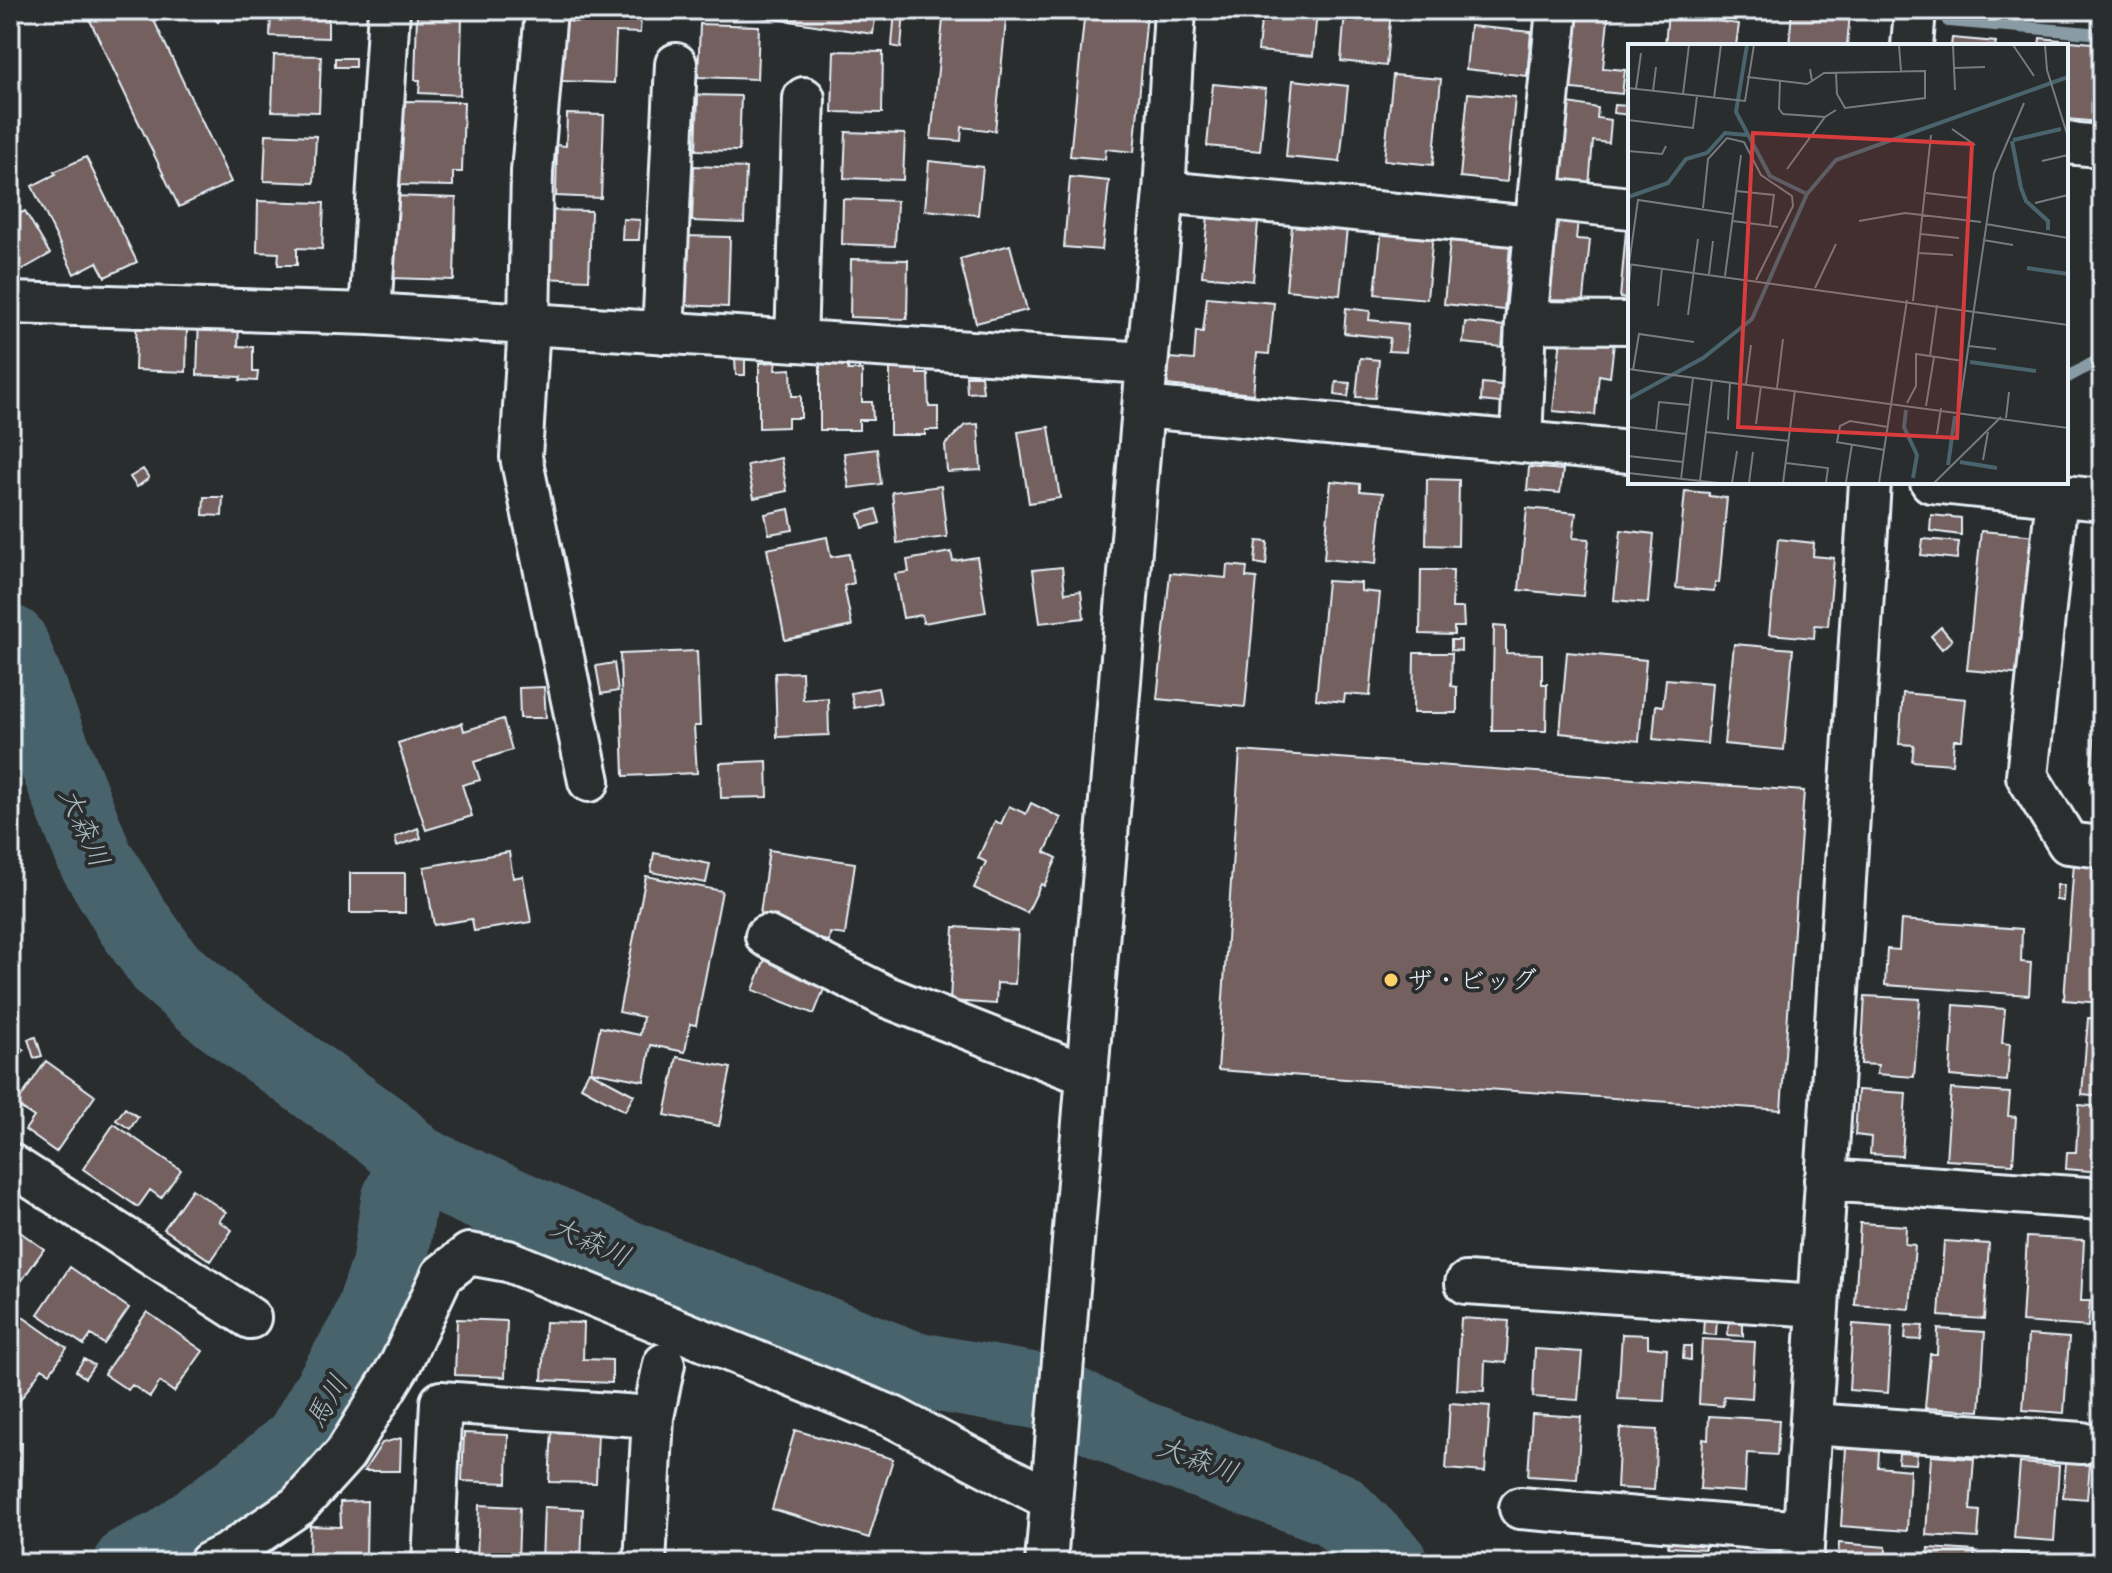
<svg xmlns="http://www.w3.org/2000/svg" width="2112" height="1573" font-family="Kalam,'Klee One',sans-serif">
	<rect width="100%" height="100%" fill="#2a2d2e"/>
	<filter id="ink" filterUnits="userSpaceOnUse"><feTurbulence type="fractalNoise" baseFrequency=".0125" numOctaves="2"/><feDisplacementMap in="SourceGraphic" scale="16" xChannelSelector="R" yChannelSelector="G"/><feConvolveMatrix kernelMatrix="1 2 1 2 8 2 1 2 1" color-interpolation-filters="sRGB"/></filter>
	<g filter="url(#ink)">
		<g fill="none" stroke-linecap="round" stroke-linejoin="round">
			<path stroke="#899ca5" stroke-width="12" d="M1948,21L2102,34
				M2066,378L2102,358"/>
			<path stroke="#49646d" stroke-width="76" d="M10,643L95,858L132,920L166,968L222,1016L387,1135L416,1163L622,1256L912,1369L1048,1393L1136,1437L1337,1510L1390,1563
				M132,1563L170,1545L266,1472L302,1441L368,1328L389,1267L399,1201L416,1163"/>
		</g>
		<path fill="#73605e" stroke="#e8f1f8" stroke-width="2" d="M85,10H149L231,182L179,207Z
			M204,10H228L218,22Z
			M271,10H328V38L270,36Z
			M719,10H876L873,34Z
			M895,10L904,11L901,48L892,46Z
			M944,10H1007L995,131L962,127L961,141L931,139Z
			M1085,10H1118L1147,13L1134,152L1106,149L1105,159L1070,156Z
			M1262,10L1317,11L1313,56L1258,51Z
			M1345,10H1391L1386,66L1341,61Z
			M1571,10H1609L1603,68L1625,70L1622,94L1563,88Z
			M1792,10L1850,13L1847,46H1789Z
			M1961,10H2010V15Z
			M2025,10H2037V20L2024,19Z
			M2073,10H2100V18L2073,15Z
			M580,11L641,13L640,33L616,32L614,83L559,81L561,21L580,22Z
			M1668,11L1715,15L1714,21L1739,24L1736,46H1665Z
			M417,15L462,17L460,95L419,93L420,80H415Z
			M700,24L759,26L757,79L698,77Z
			M1470,26L1531,32L1527,76L1466,69Z
			M1952,38L1996,42L1995,46H1951Z
			M2040,38L2102,44L2100,122L2066,119V46H2039Z
			M834,51L883,52L882,113L832,112Z
			M274,55L321,56L319,112L272,111Z
			M335,58H355V67H335Z
			M1393,75L1441,79L1433,165L1384,160Z
			M1293,80L1348,86L1340,162L1286,157Z
			M1213,84L1266,89L1260,151L1207,146Z
			M1468,93L1515,97L1507,182L1460,177Z
			M698,95L741,96L739,151L696,150Z
			M401,101L464,102L462,172H453V186L398,185Z
			M1563,102L1598,108L1597,118L1611,120L1609,143L1593,141L1588,197L1550,194Z
			M1614,105L1630,106L1629,115L1613,113Z
			M567,114L604,115L601,198L556,196L557,145L566,146Z
			M846,132L905,134L903,180L844,178Z
			M266,134L316,136L314,183L264,181Z
			M86,157L137,262L105,277L97,262L74,274L32,186L56,174L54,172Z
			M929,161L983,167L978,215L925,210Z
			M694,166L746,168L744,223L692,221Z
			M1070,177L1109,181L1102,250L1064,247Z
			M393,196L456,198L454,280L390,278Z
			M843,199L897,201L895,246L842,244Z
			M258,201L324,203L322,249L297,248V265H278L279,253L257,252Z
			M1209,205L1259,210L1253,281L1202,276Z
			M10,208L15,216L25,211L50,254L18,272L10,258Z
			M544,210L591,211L589,280L542,278Z
			M1293,214L1348,219L1340,295L1286,290Z
			M1548,217L1578,219L1576,239L1590,240L1583,309L1540,304Z
			M623,219L640,220L639,240H622Z
			M1382,227L1433,233L1427,299L1375,294Z
			M1626,231L1630,232V299L1620,298Z
			M683,236L730,237L728,307L680,305Z
			M1450,241L1510,246L1504,310L1444,304Z
			M1010,245L1027,310L976,323L960,259Z
			M851,259L908,260L907,319L850,317Z
			M1207,297L1274,303L1269,354L1257,353L1253,394L1167,385L1170,358L1194,360L1196,331L1203,332Z
			M1346,308L1370,311L1369,320L1408,324L1406,352L1388,351L1390,338L1344,333Z
			M137,314L187,328L186,372L135,370Z
			M199,317L239,326L238,346L253,347V372H258L257,381L240,380L241,377L197,375Z
			M1465,322L1504,326L1502,347L1463,343Z
			M1562,329L1615,335L1610,377L1599,375L1595,415L1553,411Z
			M735,358H745V375H736Z
			M1360,358L1379,360L1375,398L1356,397Z
			M820,361H848V370H862V402H872L873,420H859V430H820Z
			M776,362L775,370L791,369L792,396H801V418H788V427L759,428V363Z
			M890,365H917V374H928L929,407H938V430H925V435H890Z
			M966,376H981L983,392L967,393Z
			M1336,382L1350,383L1348,397L1335,395Z
			M1482,383L1511,386L1509,404L1481,401Z
			M978,424L981,470L947,472L945,445L965,425Z
			M1049,427L1060,498L1029,503L1018,432Z
			M877,449L881,484L849,488L844,453Z
			M781,458L787,491L754,498L747,465Z
			M1529,467L1563,470L1560,493L1527,490Z
			M143,469L149,478L137,487L130,477Z
			M1427,479L1459,480L1458,546L1426,545Z
			M1331,481L1360,484V491L1383,493L1376,564L1324,559Z
			M941,486L947,537L897,543L892,492Z
			M1685,491L1709,493V496L1727,498L1719,583L1715,582L1714,591L1676,588Z
			M204,497H223L222,516L203,515Z
			M1527,508L1576,513L1573,538L1589,539L1583,596L1519,590Z
			M789,509L793,530L769,534L765,514Z
			M876,509L880,523L863,528L859,514Z
			M1931,515L1961,518V535L1930,531Z
			M1621,530L1654,534L1648,603L1614,600Z
			M1981,531L2037,536L2024,675L1967,670Z
			M827,537L831,557L849,554L854,583L844,586L852,626L785,640L767,549Z
			M1778,539L1814,543L1813,556L1834,558L1828,626L1815,625L1814,638L1769,634Z
			M1923,539L1959,542L1957,559L1921,555Z
			M1257,541L1268,542L1266,565L1255,563Z
			M951,552L953,561L977,557L986,612L923,623L922,615L903,618L895,574L909,572L907,560Z
			M1227,565L1247,567L1246,577L1257,578L1245,707L1157,699L1170,573L1226,578Z
			M1062,567L1065,593L1081,591L1084,618L1040,623L1033,570Z
			M1421,570H1453L1452,608H1463L1464,627H1454V635L1420,634Z
			M1327,581L1361,583V591L1380,593L1370,696L1345,694L1344,702L1316,699Z
			M1494,626L1506,627V653L1542,654V684H1547L1546,731H1492Z
			M1941,627L1952,640L1942,649L1931,636Z
			M1451,640H1461V651L1451,650Z
			M1734,644L1793,649L1784,750L1724,744Z
			M697,651L700,726H694L697,773L624,776L620,654Z
			M1567,652L1646,660L1639,741L1560,733Z
			M1414,653H1452L1451,686L1457,687V713H1413Z
			M2102,659V784L2090,783Z
			M614,663L618,691L601,694L596,666Z
			M802,672L803,700L828,698L829,735L777,737L775,673Z
			M1666,679L1712,683L1707,744L1653,739L1656,705L1663,706Z
			M544,687L546,718H520L519,688Z
			M878,688L881,703L854,708L851,693Z
			M1903,693L1966,699L1962,740H1954L1952,764L1912,761L1914,745L1899,744Z
			M503,719L512,750L474,762L480,780L462,785L472,816L426,830L398,743L462,723L464,731Z
			M1240,751L1804,791L1781,1110L1218,1070Z
			M767,761L768,797L721,798L720,763Z
			M1031,803L1061,818L1045,852L1057,858L1044,886L1041,884L1027,913L974,888L986,862L978,858L995,821L1001,824L1009,806L1026,814Z
			M418,828L421,838L397,846L395,837Z
			M769,850L855,863L845,935L830,933L829,941L775,933L777,916L760,914Z
			M509,852L513,878L523,876L531,922L474,931L472,919L434,925L424,867Z
			M654,853L710,864L706,883L651,872Z
			M2074,862L2102,864V1003L2064,1000Z
			M350,873H405V913H350Z
			M646,876L722,891L696,1025L690,1024L685,1052L651,1045L644,1081L591,1071L600,1027L640,1035L643,1017L619,1012Z
			M2057,885H2064L2063,901L2056,900Z
			M1901,920L2022,929L2021,962L2031,963L2029,995L1885,985L1887,949L1899,950Z
			M954,927L1018,931L1015,984L997,983L996,1004L950,1001Z
			M767,954L828,979L814,1014L753,990Z
			M1865,996L1920,999L1914,1077L1877,1074L1878,1065L1861,1064Z
			M1954,1005L2005,1009L2002,1043L2010,1044L2007,1081L1950,1076Z
			M2088,1018L2102,1019V1097L2082,1095Z
			M36,1037L42,1056L34,1058L28,1039Z
			M10,1040L24,1050L10,1069Z
			M677,1057L731,1068L719,1126L665,1115Z
			M46,1061L95,1096L56,1152L25,1130L34,1117L16,1105Z
			M589,1071L634,1095L625,1111L581,1087Z
			M1951,1089L2010,1093L2008,1116L2016,1117L2013,1164L1946,1160Z
			M1858,1090L1906,1093L1902,1156L1870,1154L1871,1137L1855,1135Z
			M2079,1105L2102,1107V1172L2066,1169L2067,1152H2076Z
			M125,1108L138,1117L130,1129L116,1120Z
			M114,1124L181,1170L161,1198L150,1190L138,1207L83,1169Z
			M192,1189L226,1212L219,1221L232,1230L211,1261L164,1229Z
			M1860,1223L1906,1226L1905,1244L1915,1245L1910,1309L1855,1305Z
			M10,1225L44,1249L13,1293L10,1290Z
			M2094,1225L2102,1226V1250L2093,1249Z
			M2027,1237L2084,1240L2081,1301H2090L2088,1327L2022,1322Z
			M1944,1241L1989,1244L1984,1319L1939,1316Z
			M70,1267L129,1308L104,1344L91,1335L84,1345L38,1314Z
			M10,1308L67,1348L50,1373L42,1368L16,1406L10,1401Z
			M147,1312L203,1351L174,1392L160,1382L150,1397L132,1385L128,1390L104,1374Z
			M1461,1318L1509,1321L1506,1363L1485,1361L1484,1391L1457,1390Z
			M1704,1318H1717L1716,1335L1703,1334Z
			M457,1319L507,1321L505,1377L455,1375Z
			M1729,1319L1743,1320V1336L1728,1335Z
			M545,1322L584,1323L583,1359L612,1360V1383L542,1380Z
			M1853,1324L1892,1327L1888,1393L1849,1390Z
			M1906,1325L1923,1326L1921,1340L1905,1339Z
			M1938,1329L1985,1332L1980,1411L1925,1408L1930,1354H1937Z
			M1622,1334L1648,1335V1347L1667,1349L1664,1401L1618,1399Z
			M2028,1335L2069,1338L2064,1413L2023,1410Z
			M1702,1339L1755,1342L1752,1398L1724,1396L1723,1406L1699,1404Z
			M1684,1346H1691V1360L1683,1359Z
			M1535,1349L1582,1352L1578,1400L1533,1397Z
			M84,1359L94,1365L85,1378L76,1371Z
			M1450,1403L1490,1406L1485,1472L1446,1469Z
			M1532,1414L1581,1417L1577,1479L1528,1476Z
			M1709,1416L1779,1420L1777,1455L1747,1453L1745,1492L1700,1489L1703,1439L1708,1440Z
			M1620,1428L1657,1430L1654,1490L1617,1488Z
			M552,1429L598,1431L596,1483L549,1482Z
			M795,1430L893,1459L869,1538L772,1509Z
			M464,1433L508,1435L507,1483L462,1481Z
			M401,1438L400,1471H364L382,1443Z
			M10,1443H22L21,1517H10Z
			M1846,1448L1879,1451L1878,1467L1910,1470L1907,1531L1841,1526Z
			M1899,1453L1917,1454L1916,1464L1898,1463Z
			M1931,1456L1974,1459L1970,1510L1980,1511L1978,1538L1926,1535Z
			M2020,1463L2059,1466L2054,1541L2014,1538Z
			M2066,1463L2090,1465L2087,1499L2063,1497Z
			M367,1501L366,1558L309,1556L310,1526L341,1527L340,1502Z
			M479,1505L520,1507L518,1561L477,1560Z
			M544,1507L583,1509L581,1563H542Z
			M1669,1539L1705,1542V1549L1668,1547Z
			M1839,1543L1886,1547L1885,1563H1838Z
			M1929,1548L1975,1551L1974,1563H1928Z
			M2002,1552L2043,1555L2042,1563H2001Z
			M1665,1555L1701,1557V1563H1665Z"/>
		<g fill="none" stroke-linecap="round" stroke-linejoin="round">
			<g stroke="#e8f1f8" stroke-width="46">
				<path id="street" d="M546,10L532,172L529,324L521,457L589,781
					M1557,10L1526,322L1630,323
					M1912,46L1915,10
					M2066,143L2088,145
					M1164,192L1535,227
					M1539,198L1630,208
					M10,303L370,314L1147,363
					M370,314L389,10
					M663,333L676,64
					M796,341L804,98
					M1143,407L1630,452
					M1521,441L1526,322
					M1931,482L2102,500
					M2057,496L2027,776L2068,843L2102,847
					M766,936L887,997L1086,1075
					M10,1164L250,1318
					M1825,1180L2102,1199
					M1466,1283L1818,1306
					M1811,1424L2082,1443
					M1520,1508L1804,1532
					M209,1563L229,1553L298,1506L345,1454L401,1363L442,1275L469,1254L508,1261L893,1417L1051,1500
					M433,1563L441,1402L653,1417
					M645,1563L653,1417L664,1364
					M1046,1563L1143,407L1164,192L1175,10
					M1802,1563L1870,482"/>
			</g>
			<use href="#street" stroke="#2a2d2e" stroke-width="40"/>
		</g>
	</g>
	<circle fill="#ffd166" stroke="#2a2d2e" stroke-width="3" cx="1391" cy="980" r="8"/>
	<g text-anchor="middle" stroke-width="8" stroke-linejoin="round" paint-order="stroke">
		<g font-size="26" fill="#e8f1f8" stroke="#2a2d2e" text-anchor="start">
			<text x="1407" y="989">ザ・ビッグ</text>
		</g>
		<g font-size="28" font-style="italic" fill="#a8b9c0" stroke="#2a2d2e">
			<text transform="translate(85 827) rotate(66)" y="10">大森川</text>
			<text transform="translate(591 1241) rotate(24)" y="10">大森川</text>
			<text transform="translate(326 1401) rotate(-60)" y="10">馬川</text>
			<text transform="translate(1198 1459) rotate(20)" y="10">大森川</text>
		</g>
	</g>
	<g transform="translate(1628 44)">
		<rect width="440" height="440" fill="#2a2d2e"/>
		<path fill="none" stroke="#49646d" stroke-width="4" d="M119,1L108,68L142,132L179,150M385,96L433,85M384,97L393,144L398,157L420,177V186M0,153L40,139L58,115L79,109L97,89L119,91M399,224L440,230M342,318L408,327M0,355L75,314L124,275L179,150L208,116L440,33M278,366L276,383L289,411L285,434M332,418L369,424M320,421L327,372"/>
		<path fill="none" stroke="#767b7f" stroke-width="2" d="M271,1L273,27M325,1L327,46M385,1L406,32M417,1L419,26L440,93M326,24L357,23M119,33L179,40L184,37L182,25M152,36L151,65L155,70L197,73M184,37L196,29L297,27V54L217,64L209,50L208,29M0,44L117,57L126,1M8,45L13,9M25,47L28,23M55,50L61,1M86,54L93,1M0,76L65,84L69,52M324,85L347,101M0,107L34,110L38,102M414,117L440,111M159,125L197,73L208,66M108,147L146,151L142,181M298,149L341,154M407,159L440,151M75,164L80,115L99,94L116,98L133,131L164,152L165,162L128,236M105,177L150,183M231,177L277,169L353,178M358,180L440,194M293,190L331,194M355,196L385,201M291,209L325,211M0,220L440,281M1,220L10,156L105,170M81,230L85,197M97,232L113,111M187,244L208,200M0,249L3,220M285,257L303,91M30,262L34,224M60,271L70,195M341,302L368,305M302,312L309,261M0,325L440,384M5,326L11,290L66,298M118,340L123,301M149,344L155,295M279,359L288,342V310L335,317M298,362L306,313M331,367L366,129L396,59M378,374L381,348M100,376L102,338M128,380L133,342M0,383L58,390M28,387L31,358L62,361M78,388L161,397M309,390L313,364M208,398L257,406M209,398L212,382L222,377L260,383M0,412L55,418M355,416L360,388M158,419L200,424L198,439M0,429L91,439M53,435L65,334M72,437L84,336M218,438L224,400M104,439L109,407M121,439L125,408M155,439L167,346M251,439L279,256M306,439L373,373"/>
		<path fill="#d83c3d" fill-opacity="0.15" stroke="#d83c3d" stroke-width="4" d="M125,89L344,100L329,394L110,383Z"/>
		<rect width="440" height="440" fill="none" stroke="#e8f1f8" stroke-width="4"/>
	</g>
	<rect width="2112" height="1573" fill="none" stroke="#2a2d2e" stroke-width="40"/>
	<rect x="20" y="20" width="2072" height="1533" fill="none" stroke="#e8f1f8" stroke-width="3" filter="url(#ink)"/>
</svg>
